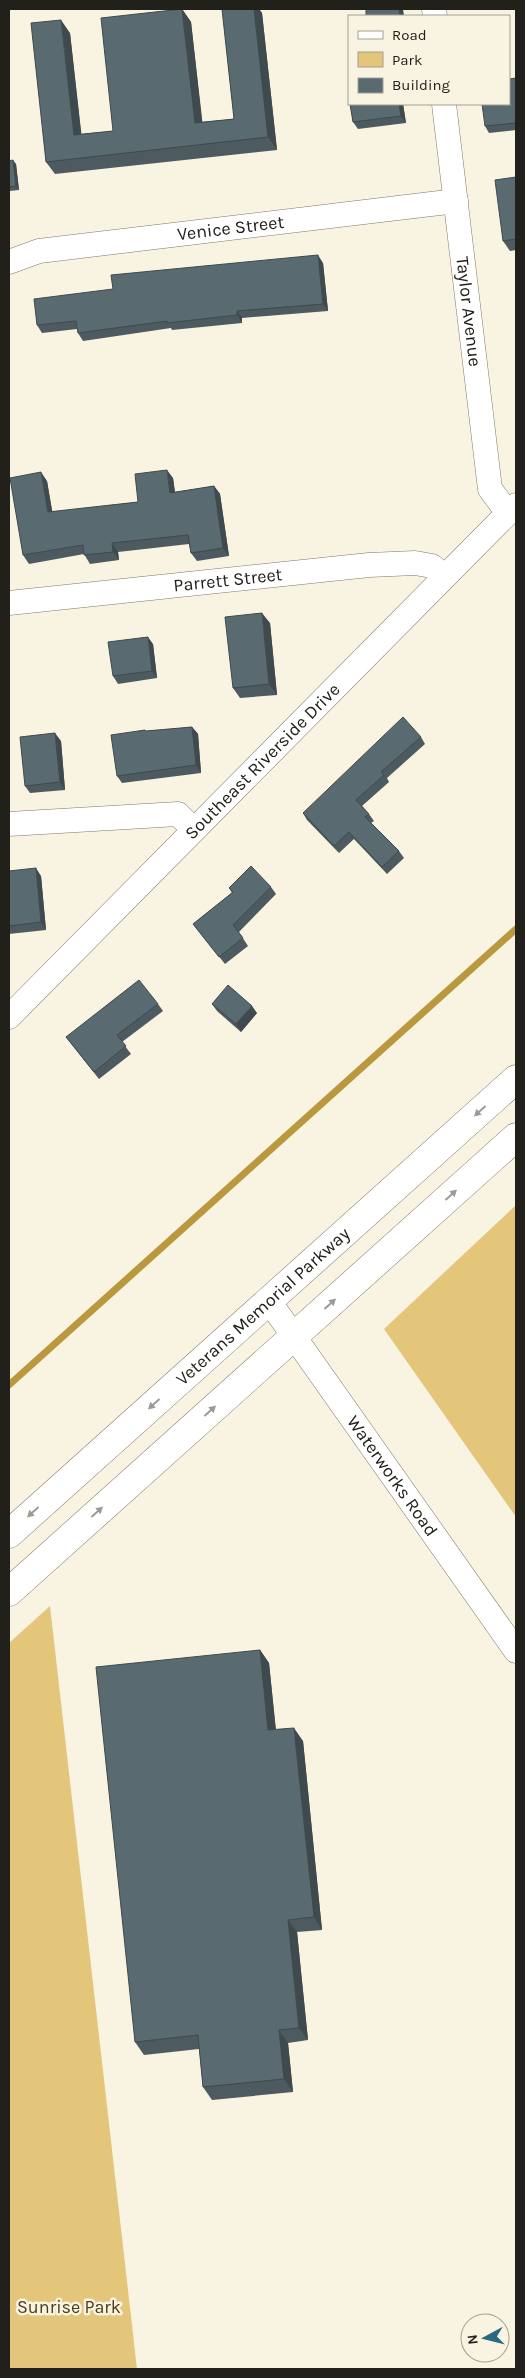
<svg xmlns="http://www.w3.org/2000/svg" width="525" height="2378" font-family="Karla,sans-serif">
	<rect width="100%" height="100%" fill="#f9f3e2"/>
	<path fill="#e4c67a" d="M516,1205V1517L384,1329Z
		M50,1606L137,2369H9V1643Z"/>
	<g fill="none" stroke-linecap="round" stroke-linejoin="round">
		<path stroke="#b9983e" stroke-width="7" d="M9,1385L516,929"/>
		<g stroke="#7f796b" stroke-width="25">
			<g id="minor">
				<path d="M434,9L435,16"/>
				<path id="s1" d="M444,104L490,489L507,512"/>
				<path id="s2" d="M9,262L39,251L456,201"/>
				<path id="s3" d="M9,603L369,565L415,563L432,566L444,576"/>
				<path d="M9,824L178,814L193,829"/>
				<path id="s4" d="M9,1017L516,505"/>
				<path id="s5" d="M269,1301L516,1651"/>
			</g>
		</g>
		<g stroke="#7f796b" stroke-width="29">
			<g id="highway">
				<path id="s6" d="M9,1534L516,1079"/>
				<path d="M9,1592L516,1137"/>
			</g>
		</g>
		<use href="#minor" stroke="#fff" stroke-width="24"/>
		<use href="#highway" stroke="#fff" stroke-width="28"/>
	</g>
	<path fill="#4d5b60" d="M182,9L191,22L202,122L234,119L222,9H259L262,13L277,150L55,174L46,162L70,33L81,134L113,131Z
		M516,78V130L489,133L485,126Z
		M350,104H403L406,123L358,129L353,122Z
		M9,161L16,164L19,190L9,191Z
		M516,177V250L510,251L503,241Z
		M323,263L328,311L242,318V323L172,330L171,328L83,341L78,333L77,329L42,333L37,325Z
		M173,478L175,492L214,486L220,494L229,556L197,561L191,553L189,544L118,552L119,560L90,564L84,554L29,564L23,555L47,481L52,512L138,502Z
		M270,623L277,695L240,698L233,688Z
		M153,644L157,678L118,684L113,676Z
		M192,727L198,734L201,773L122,783L117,776L147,731Z
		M421,737L425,744L387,778L389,782L362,806L369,814L374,821L371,823L399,851L404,858L387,874L354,839L339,853L307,820L303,813Z
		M61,741L65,790L30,793L25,786Z
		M9,871L41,876L46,930L9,934Z
		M271,887L276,894L239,932L248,946L225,964L193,924L232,893L229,888Z
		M158,1004L163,1011L122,1042L131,1054L99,1079L66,1037Z
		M212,1004L257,1013L241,1032L217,1011Z
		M260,1650L269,1663L276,1730L303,1741L322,1930L297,1932L308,2040L288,2043L293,2092L212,2100L203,2087L199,2049L144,2055L135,2042Z"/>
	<path fill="#3e4a4e" d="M182,9L191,22L204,136L195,123Z
		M254,9H259L262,13L277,150L268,137Z
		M399,9H403L404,16H400Z
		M61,20L70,33L83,148L74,135Z
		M399,104H403L406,123L401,116Z
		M13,160L16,164L19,190L16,186Z
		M318,255L323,263L328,311L323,304Z
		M237,311L242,318V323L237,315Z
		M167,470L173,478L176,501L170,493Z
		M41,472L47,481L54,521L48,512Z
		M214,486L220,494L229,556L223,548Z
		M112,543L118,552L119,560L113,552Z
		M262,613L270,623L277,695L269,684Z
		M148,637L153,644L157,678L152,671Z
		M192,727L198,734L201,773L196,765Z
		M55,733L61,741L65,790L60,782Z
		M36,868L41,876L46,930L41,922Z
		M252,1006L257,1013L241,1032L236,1024Z
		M260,1650L269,1663L277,1743L268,1730Z
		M294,1728L303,1741L322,1930L314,1917Z
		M288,1920L297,1932L308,2040L299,2028Z
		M279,2030L288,2043L293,2092L284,2079Z"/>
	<path fill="#596a70" stroke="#3e4a4e" d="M182,9L195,123L234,119L222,9H254L268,137L46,162L31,23L61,20L74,135L113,131L101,18Z
		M366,9H399L400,16H366Z
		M516,78V123L485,126L482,104H509V79Z
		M350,104H399L401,116L353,122Z
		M13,160L16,186L9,187V161Z
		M516,177V239L503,241L495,180Z
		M318,255L323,304L237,311V315L167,323V321L78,333L76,321L37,325L34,299L113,289L111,275Z
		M167,470L170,493L214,486L223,548L191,553L188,535L112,543L113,552L84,555L83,545L23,555L10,478L41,472L48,512L138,502L135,474Z
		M262,613L269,684L233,688L225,617Z
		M148,637L152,671L113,676L108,642Z
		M403,717L421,737L381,772L384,775L356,800L369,814L365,817L399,851L382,867L349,832L334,846L303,813Z
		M192,727L196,765L117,776L111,735L145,730L146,731Z
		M55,733L60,782L25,786L20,737Z
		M251,866L271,887L233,925L243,938L219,957L193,924L233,892L229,888Z
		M36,868L41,922L9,926V871Z
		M139,980L158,1004L117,1035L126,1046L94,1072L66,1037Z
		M228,985L252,1006L236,1024L212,1004Z
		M260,1650L268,1730L294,1728L314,1917L288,1920L299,2028L279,2030L284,2079L203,2087L198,2035L135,2042L96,1667Z"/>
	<defs><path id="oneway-solid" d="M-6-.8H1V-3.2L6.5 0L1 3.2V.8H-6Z" transform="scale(1.25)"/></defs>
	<g fill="#9c9b98">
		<use href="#oneway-solid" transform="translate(480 1111) rotate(138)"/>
		<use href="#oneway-solid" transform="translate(451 1195) rotate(-42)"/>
		<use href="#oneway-solid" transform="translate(330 1304) rotate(-42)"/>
		<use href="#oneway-solid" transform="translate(154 1404) rotate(138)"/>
		<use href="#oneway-solid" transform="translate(210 1411) rotate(-42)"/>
		<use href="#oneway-solid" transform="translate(33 1512) rotate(138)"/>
		<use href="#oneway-solid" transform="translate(97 1512) rotate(-42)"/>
	</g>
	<g text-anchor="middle" stroke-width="5" stroke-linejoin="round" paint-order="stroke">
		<g font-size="18" fill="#22201a" stroke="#f9f3e2">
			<text dy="6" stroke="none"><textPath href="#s2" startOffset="225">Venice Street</textPath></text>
			<text dy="6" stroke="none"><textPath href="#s1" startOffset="209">Taylor Avenue</textPath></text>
			<text dy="6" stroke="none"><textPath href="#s3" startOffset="220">Parrett Street</textPath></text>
			<text dy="6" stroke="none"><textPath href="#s4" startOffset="360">Southeast Riverside Drive</textPath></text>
			<text dy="6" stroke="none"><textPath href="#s6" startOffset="341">Veterans Memorial Parkway</textPath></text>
			<text dy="6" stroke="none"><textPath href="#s5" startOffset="214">Waterworks Road</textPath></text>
		</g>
		<g font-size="18" fill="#4b3d17" stroke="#f9f3e2">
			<text x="69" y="2313">Sunrise Park</text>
		</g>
	</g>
	<rect width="525" height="2378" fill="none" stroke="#22201a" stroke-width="20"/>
	<rect x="348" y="15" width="162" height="90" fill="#f9f3e2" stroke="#a39f92"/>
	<rect x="358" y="31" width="25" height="8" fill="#ffffff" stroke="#a39f92"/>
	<text x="392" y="40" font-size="15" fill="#22201a">Road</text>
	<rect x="358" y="52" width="25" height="15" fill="#e4c67a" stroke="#a39f92"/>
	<text x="392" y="65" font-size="15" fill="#22201a">Park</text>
	<rect x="358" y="78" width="25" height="15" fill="#596a70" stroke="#a39f92"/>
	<text x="392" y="90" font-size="15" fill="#22201a">Building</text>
	<g transform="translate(485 2338) rotate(263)"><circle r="24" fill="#f9f3e2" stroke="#a39f92"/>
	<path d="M0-4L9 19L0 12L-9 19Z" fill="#2a697f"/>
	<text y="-8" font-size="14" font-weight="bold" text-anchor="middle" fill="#22201a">N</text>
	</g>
</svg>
